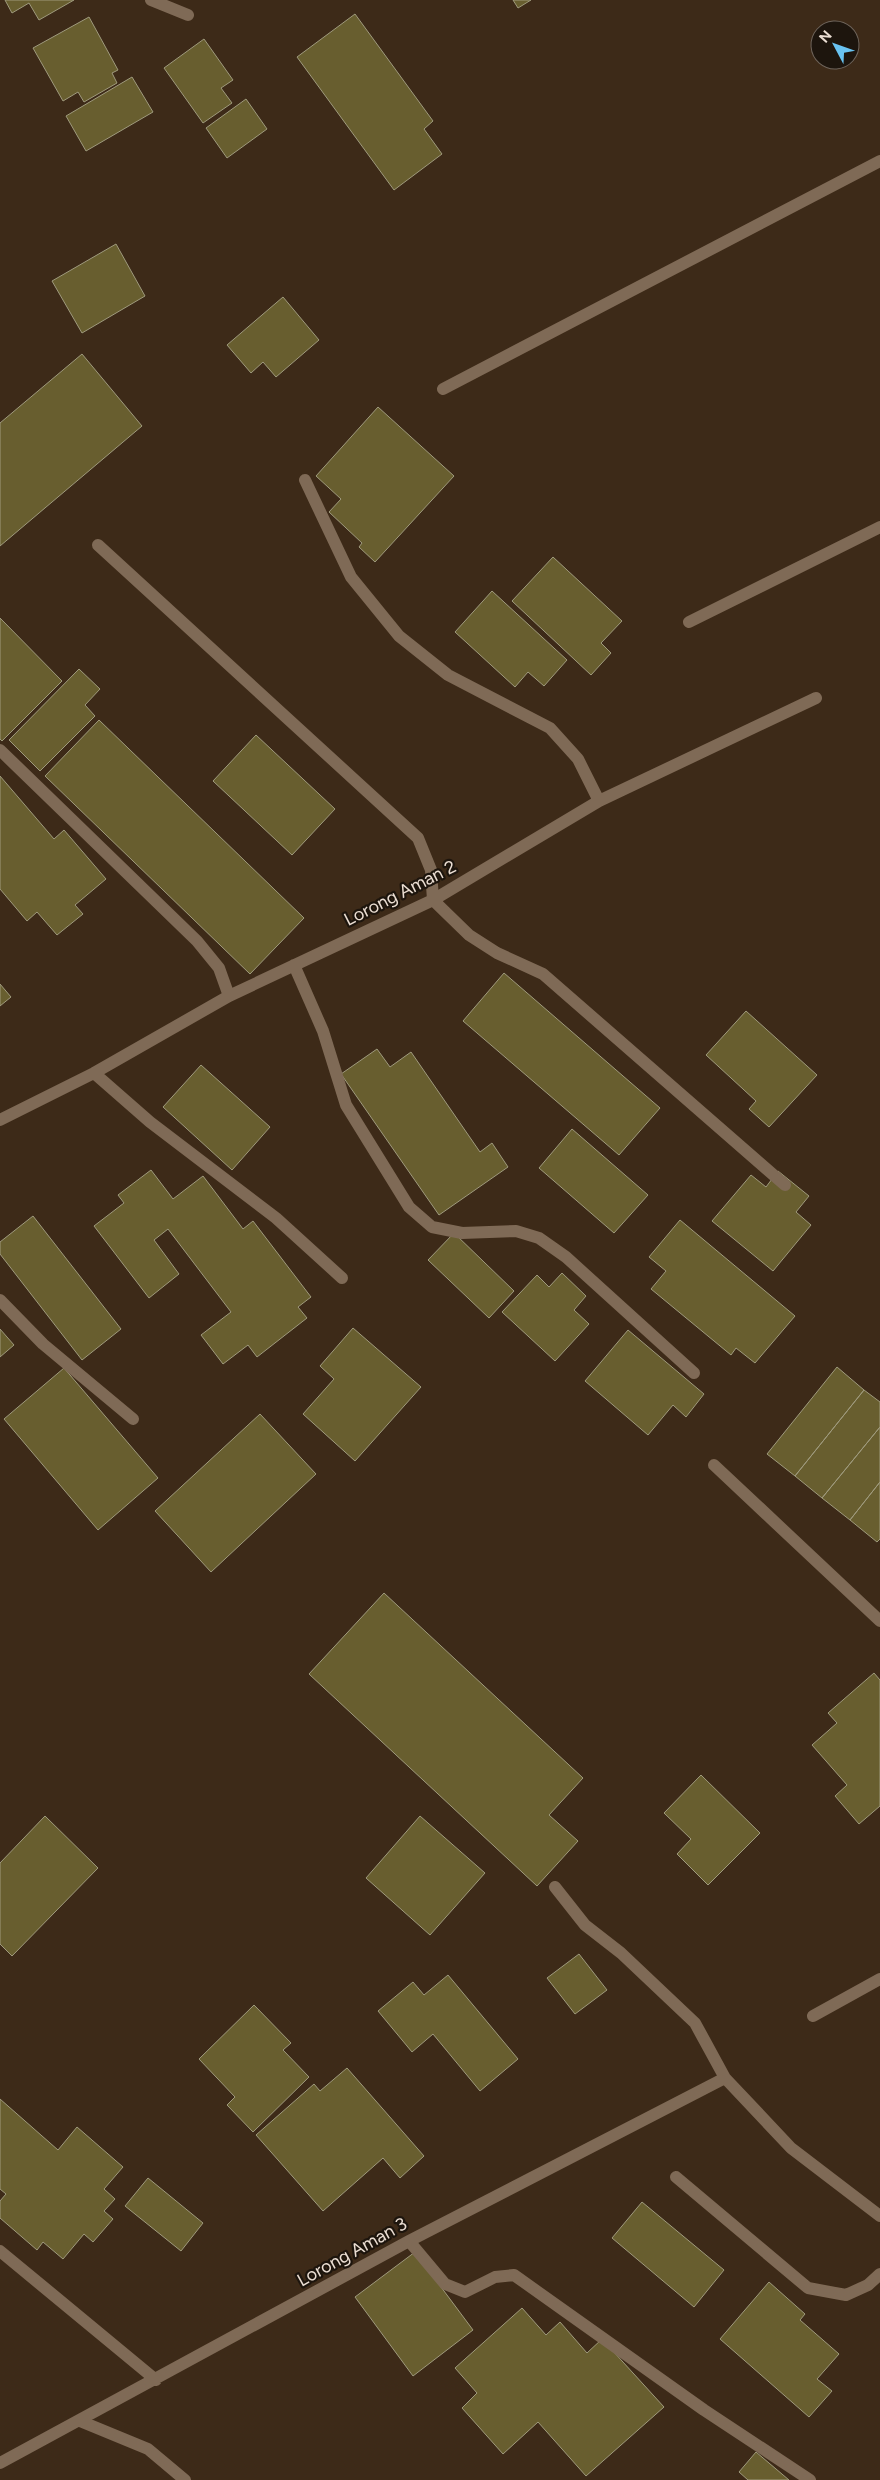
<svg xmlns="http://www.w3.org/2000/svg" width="880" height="2480" font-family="Figtree,sans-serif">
	<rect width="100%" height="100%" fill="#3d2a18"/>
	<path fill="#685e2f" stroke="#9f9a7d" d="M5,0H74L39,20L29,3L12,13Z
		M513,0H531L518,8Z
		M355,14L433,121L424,129L442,154L394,190L297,57Z
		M89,17L118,70L112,73L117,83L84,102L78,92L63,101L33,48Z
		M204,39L233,80L221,88L232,103L203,123L164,68Z
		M132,77L153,112L86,151L66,116Z
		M246,99L267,129L227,158L206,128Z
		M116,244L145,296L82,333L52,281Z
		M283,297L319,340L276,377L263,362L251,373L227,345Z
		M82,354L142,426L0,546V423Z
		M378,407L454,476L375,562L359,547L362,543L329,512L341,499L316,476Z
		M553,557L622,621L601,643L611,653L591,675L512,601Z
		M492,591L567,660L544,686L528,672L515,687L455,632Z
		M0,618L62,681L2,741L0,739Z
		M79,669L100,689L85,705L95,716L40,771L9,740Z
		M99,720L304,918L250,974L45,776Z
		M256,735L335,809L292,855L213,781Z
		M0,776L54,839L64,830L106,879L75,905L83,914L57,935L37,912L27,921L0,889Z
		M504,973L660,1108L619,1155L463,1021Z
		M0,984L11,997L0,1006Z
		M746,1011L817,1075L769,1127L749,1109L756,1101L706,1055Z
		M377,1049L390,1067L411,1052L480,1152L492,1143L508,1167L439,1215L341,1074Z
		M201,1065L270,1127L232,1170L163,1107Z
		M572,1129L648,1195L614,1233L539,1168Z
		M151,1170L173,1199L203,1176L243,1229L253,1221L311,1297L298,1307L307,1318L257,1357L248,1345L223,1364L201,1335L231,1312L168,1229L154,1240L179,1274L149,1298L94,1226L124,1203L118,1195Z
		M778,1171L809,1196L796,1212L811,1225L773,1271L712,1221L751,1175L766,1187Z
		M33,1216L121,1329L82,1360L0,1254V1242Z
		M680,1220L795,1316L755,1363L736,1348L731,1355L651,1289L666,1271L649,1257Z
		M454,1233L514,1291L489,1318L428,1260Z
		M562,1273L586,1296L574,1310L589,1324L555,1361L502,1312L537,1275L549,1287Z
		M353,1328L421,1387L355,1461L303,1414L334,1379L320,1366Z
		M0,1329L14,1345L0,1357Z
		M628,1330L704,1394L686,1417L673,1405L648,1435L585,1381Z
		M837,1367L864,1390L795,1476L767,1454Z
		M64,1368L158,1478L98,1530L4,1419Z
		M864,1390L880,1402V1427L822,1498L795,1476Z
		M260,1414L316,1474L211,1572L155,1511Z
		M880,1427V1482L850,1520L822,1498Z
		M880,1482V1539L877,1542L850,1520Z
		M384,1593L583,1778L549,1815L578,1841L537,1886L309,1674Z
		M874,1673L880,1680V1806L859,1824L835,1796L847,1785L812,1745L837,1723L828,1713Z
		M701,1775L760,1833L708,1885L677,1854L691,1839L664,1813Z
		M45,1816L98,1868L12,1956L0,1944V1863Z
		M420,1816L485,1873L430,1935L366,1878Z
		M579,1954L607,1990L575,2014L547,1978Z
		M448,1975L518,2059L480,2091L433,2034L412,2052L378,2011L413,1982L424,1995Z
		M254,2005L291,2043L283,2050L309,2077L253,2132L227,2105L235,2097L199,2059Z
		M347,2068L424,2156L400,2178L383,2158L323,2211L256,2135L314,2084L320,2091Z
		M0,2099L58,2150L77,2127L123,2167L104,2189L115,2199L104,2211L113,2219L93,2242L84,2234L63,2259L43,2242L37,2250L0,2218V2201L6,2194L0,2189Z
		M148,2178L203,2223L181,2251L125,2206Z
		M642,2202L724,2270L694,2307L612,2238Z
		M415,2252L473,2330L413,2376L355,2297Z
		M769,2282L805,2314L800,2320L839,2354L817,2379L832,2391L809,2417L720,2339Z
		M522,2308L546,2335L560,2322L587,2353L602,2339L664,2407L586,2476L538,2422L503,2454L462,2408L477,2393L455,2368Z
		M756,2452L789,2480H748L739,2472Z"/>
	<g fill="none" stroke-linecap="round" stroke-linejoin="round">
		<path stroke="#7f6a56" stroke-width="12" d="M151,0L188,15
			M443,389L880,161
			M305,480L351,577L399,636L448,675L550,728L578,759L599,801
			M98,545L418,838L431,870L433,900L469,935L497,953L543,974L785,1185
			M689,622L880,527
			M0,750L197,941L219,968L229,996
			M294,965L323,1031L346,1105L409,1207L432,1227L462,1233L516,1231L539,1238L566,1257L694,1373
			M94,1073L150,1122L276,1218L342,1278
			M0,1120L94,1073L229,996L433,900L599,801L816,698
			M0,1300L43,1344L133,1419
			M714,1465L880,1621
			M555,1887L585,1925L621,1953L695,2023L725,2078L791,2148L880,2216
			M813,2016L880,1979
			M676,2177L808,2288L846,2295L868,2285L880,2274
			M409,2241L445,2284L465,2292L495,2277L514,2275L704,2410L810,2480
			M0,2251L156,2380
			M80,2421L148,2449L185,2480
			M0,2463L409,2241L725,2078"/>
	</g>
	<g text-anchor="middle" stroke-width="4.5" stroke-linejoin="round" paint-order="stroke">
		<g font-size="18" fill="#ebded3" stroke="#1d150d">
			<text transform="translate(400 893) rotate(-27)" y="6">Lorong Aman 2</text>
			<text transform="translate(352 2252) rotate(-29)" y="6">Lorong Aman 3</text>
		</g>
	</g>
	<g transform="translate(835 45) rotate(311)"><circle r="24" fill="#1d150d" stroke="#6f655c"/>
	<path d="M0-4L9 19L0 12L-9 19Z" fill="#69c3f1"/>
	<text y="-8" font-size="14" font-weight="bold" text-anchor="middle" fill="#ebded3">N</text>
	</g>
</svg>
